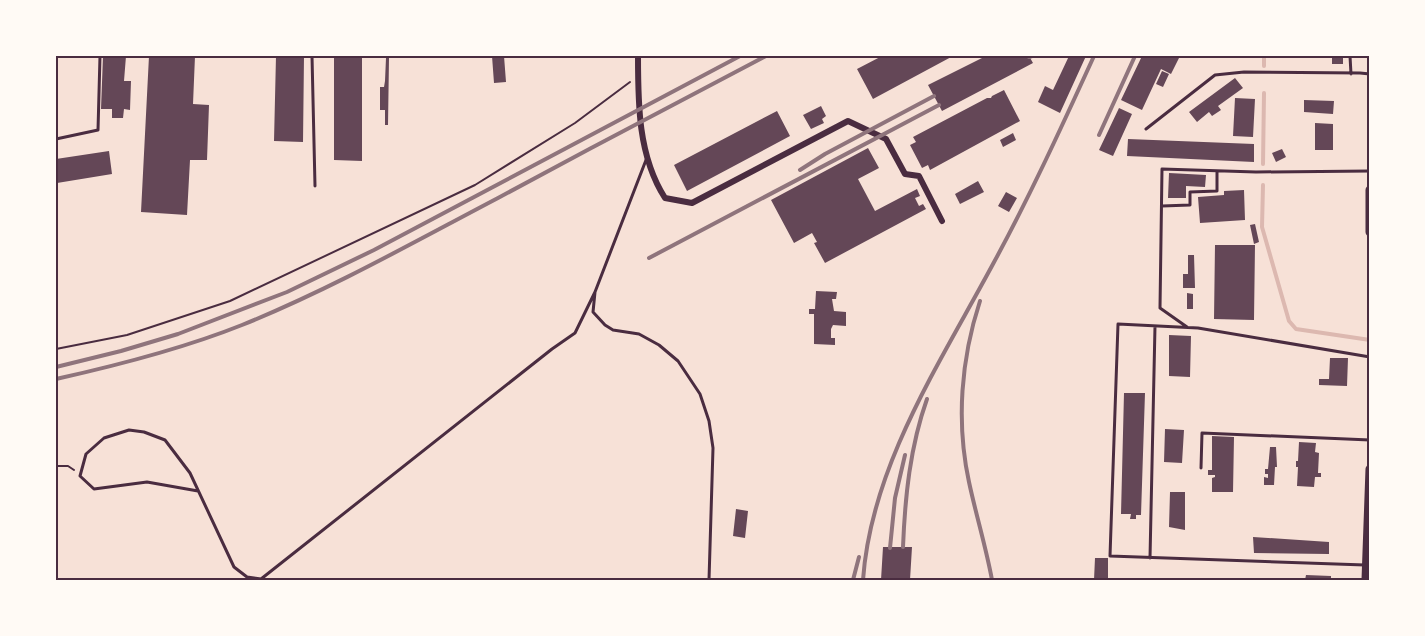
<svg xmlns="http://www.w3.org/2000/svg" width="1425" height="636" font-family="'Fira Sans',sans-serif">
	<rect width="100%" height="100%" fill="#f7e1d7"/>
	<g fill="none" stroke-linecap="round" stroke-linejoin="round">
		<path stroke="#dcb8b0" stroke-width="4" d="M1264,56V66
			M1263,164L1264,93
			M1263,185L1262,227L1289,321L1296,329L1370,340"/>
	</g>
	<path fill="#644757" d="M103,56H126L124,81H131L130,110L124,109L123,118H112V109H101Z
		M149,56H195L193,104L209,105L207,160H190L187,215L141,212Z
		M276,56H304L303,142L274,141Z
		M334,56H362V161L334,160Z
		M492,56H504L506,82L494,83Z
		M882,56H953L873,99L857,69Z
		M986,56H1029L1033,63L942,111L928,85Z
		M1069,56H1086L1060,113L1038,102L1045,86L1053,90Z
		M1142,56H1180L1171,74L1161,69L1142,110L1121,100Z
		M1332,56H1343V64H1332Z
		M386,58H389L388,125H385V110H380V87H384L385,81Z
		M1162,71L1169,74L1163,87L1156,84Z
		M1235,78L1243,88L1218,106L1221,110L1212,116L1209,112L1197,122L1189,112Z
		M1004,90L1020,121L930,170L928,165L922,168L910,145L916,142L913,137L987,98H991L992,96Z
		M1235,98L1255,99L1253,137L1233,136Z
		M1304,100L1334,101L1333,114L1304,112Z
		M821,106L826,116L822,119L824,123L811,129L803,115Z
		M1119,108L1132,114L1113,156L1099,150Z
		M777,111L790,136L687,191L674,165Z
		M1315,123L1333,124V150H1315Z
		M1013,133L1016,140L1003,147L1000,140Z
		M1128,139L1254,144V162L1127,156Z
		M868,148L879,168L858,179L875,211L917,189L920,196L915,198L919,206L923,204L926,209L825,263L814,243L817,242L812,233L794,243L771,200Z
		M1282,149L1286,157L1276,162L1272,153Z
		M109,151L112,174L57,183L56,159Z
		M1169,173L1206,175L1205,187L1186,186V198H1168Z
		M978,181L984,192L960,204L955,194Z
		M1244,190L1245,220L1200,223L1198,197L1224,195V191Z
		M1006,192L1017,198L1009,212L998,206Z
		M1255,224L1259,242L1254,244L1250,225Z
		M1215,245H1255L1254,320L1214,319Z
		M1188,255H1194L1195,288H1183V274H1188Z
		M816,291L837,292L836,299H832L834,311L846,312V326L833,325L831,329V338H835V345L814,344V314H809V309H815Z
		M1187,293L1193,294V309H1187Z
		M1169,335L1191,336L1190,377L1169,376Z
		M1330,358H1348L1347,386L1319,385V379H1329Z
		M1124,393H1145L1141,515H1136V519H1130L1131,514H1121Z
		M1165,429L1184,430L1182,463L1164,462Z
		M1212,436L1234,437L1233,492H1212V478L1215,477V475H1208V470H1212Z
		M1299,442L1316,443L1315,452L1319,453L1318,473H1321V477H1315L1314,487L1297,486L1298,467H1296V461H1298Z
		M1270,447H1276L1277,467H1275L1274,485H1264V477L1268,478V474H1265V469H1268Z
		M1170,492H1185V530L1169,527Z
		M736,509L748,511L745,538L733,536Z
		M1253,537L1329,542V554L1254,553Z
		M883,547H912L910,580H881Z
		M1095,558H1108V580H1094Z
		M1306,575L1331,576V580H1305Z"/>
	<g fill="none" stroke-linecap="round" stroke-linejoin="round">
		<path stroke="#4a2c40" stroke-width="2" d="M56,349L127,335L230,301L475,185L575,123L630,82
			M56,466H68L74,470"/>
		<path stroke="#4a2c40" stroke-width="3" d="M312,56L315,186
			M1350,56L1351,74
			M1146,129L1215,75L1244,72L1360,73L1370,74
			M56,139L98,130L100,56
			M646,160L595,292L593,312L605,325L613,330L639,334L659,345L678,361L700,394L709,421L713,448L709,580
			M1162,206L1190,205V192L1217,191V171
			M1187,327L1160,308L1162,169L1256,172L1370,171
			M1201,468L1202,433L1370,440
			M198,491L147,482L94,489L80,476L86,454L104,438L129,430L144,432L165,440L190,473L234,567L247,577L261,579L552,349L575,333L595,292
			M1150,558L1155,326
			M1365,565L1110,556L1118,324L1198,328L1370,357"/>
		<path stroke="#4a2c40" stroke-width="6" d="M638,56C638,103 638,156 665,198L692,203L848,121L886,139L905,174L919,176L942,221"/>
		<path stroke="#4a2c40" stroke-width="9" d="M1370,190V232
			M1366,580L1370,469"/>
		<path stroke="#8f747c" stroke-width="4" d="M1029,57L1032,56
			M1099,135L1135,56
			M800,170L825,154L934,96
			M649,258L939,105
			M980,301C961,359 956,422 969,482C976,515 986,547 992,580
			M56,367L121,351L178,334L287,292L374,250L740,56
			M56,379C119,365 182,349 242,325C331,289 414,242 498,198C587,150 676,103 766,56
			M903,547C905,497 910,447 927,399
			M890,548L895,498L905,455
			M853,580L859,557
			M863,580C871,466 940,363 993,264C1030,196 1062,126 1094,56"/>
	</g>
	<rect width="1425" height="636" fill="none" stroke="#fffaf5" stroke-width="114"/>
	<rect x="57" y="57" width="1311" height="522" fill="none" stroke="#4a2c40" stroke-width="2"/>
</svg>
